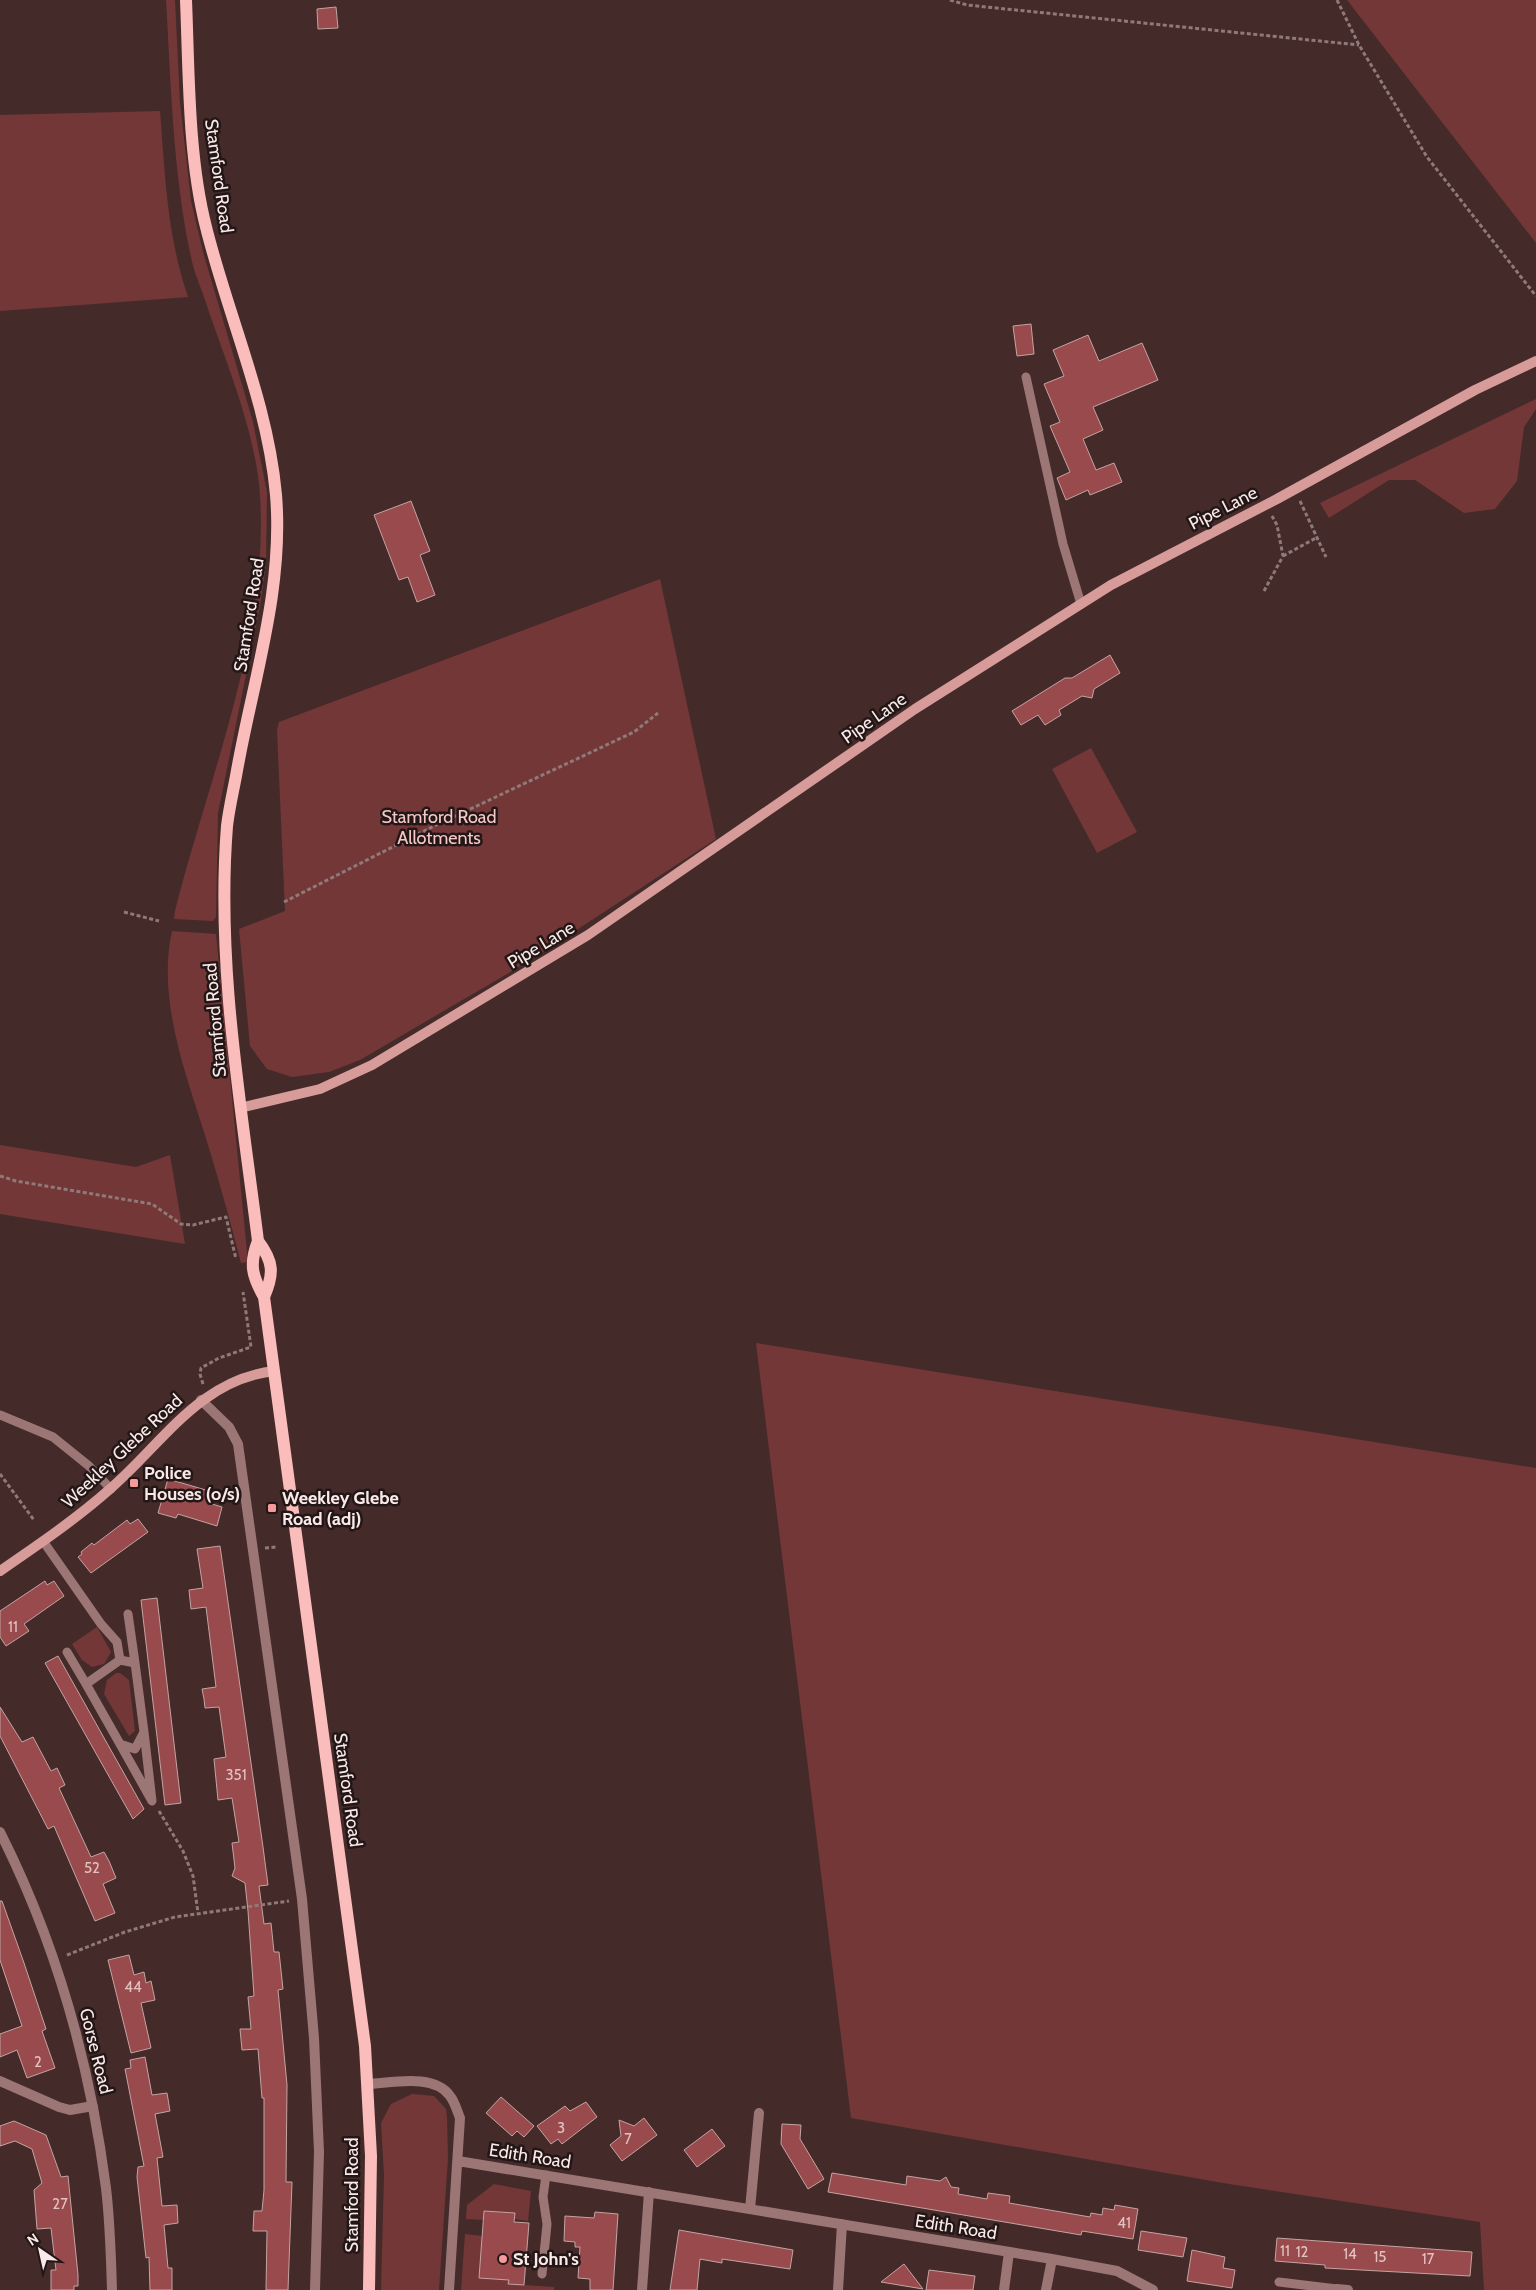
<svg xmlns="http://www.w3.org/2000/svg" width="1536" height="2290" font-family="Cabin,sans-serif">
	<rect width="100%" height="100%" fill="#442b2a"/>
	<path fill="#733738" d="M166,0H175L180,103L191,201L203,252L253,422L267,492L266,564L260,606L218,813L216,917L213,921L174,919L175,911C209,776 269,636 260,495C256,433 227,365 207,306C202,290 194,273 191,257C173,173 171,85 166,0Z
		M1347,0H1536V243Z
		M160,111C165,174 167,236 188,297L0,311V115Z
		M1536,399V409L1524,427L1517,481L1495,509L1464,513L1415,480H1389L1329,518L1320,503Z
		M660,579L716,839L529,961L360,1060L329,1072L292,1077L267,1069L250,1046L239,929L285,911L277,730L279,722Z
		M1091,748L1137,832L1097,853L1052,769Z
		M172,931L216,934L248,1262L241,1263C230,1220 218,1177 205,1135C185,1072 157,998 172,931Z
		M0,1145L136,1167L170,1155L185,1244L0,1214Z
		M756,1343L1536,1468V2290H1484L1480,2222L1229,2184L851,2118Z
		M97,1627L111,1652L104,1664L92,1667L82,1660L72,1644Z
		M116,1673H120L129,1680L135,1731L129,1736L104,1694L107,1680Z
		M412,2094L434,2096L446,2109L447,2118L448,2158L439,2290H381L384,2175L381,2123L391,2104Z
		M494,2184L531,2191L528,2221L514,2219V2213L485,2211L484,2220L466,2219L467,2205Z
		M465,2234L483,2236L509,2280V2284L554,2287V2290H461Z"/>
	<path fill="#984a4c" stroke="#c4a4a3" d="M336,7L338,28L318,29L317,9Z
		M1031,324L1034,354L1017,356L1013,326Z
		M1088,335L1099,361L1142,343L1158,380L1093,407L1103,430L1083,439L1096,470L1114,463L1122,482L1090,495L1088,490L1066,500L1057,478L1070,472L1050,426L1060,422L1044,384L1064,376L1053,350Z
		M411,501L430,551L420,555L435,595L417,602L408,577L399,580L374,515Z
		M1110,655L1120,673L1094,689L1092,698L1082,696L1059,710L1061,715L1045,725L1038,715L1021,725L1012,711L1065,678H1072Z
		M168,1479L216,1493L212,1504L222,1507L217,1526L178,1514L176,1518L158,1513Z
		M138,1519L148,1532L91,1573L78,1557L82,1554L81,1552L92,1543L94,1545L127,1520L130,1524Z
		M220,1546L263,1847L268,1885L259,1886L264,1924L271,1923L274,1952H279L283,1989L278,1990L287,2085L286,2182H292L288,2290H266L267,2231H253L254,2211H262L264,2190V2098H262L258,2049L242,2050L240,2029H251L248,1997L254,1996L248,1911L245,1883L232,1876L235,1868L232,1843L239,1842L232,1798L218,1800L214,1759L226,1757L219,1707L205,1708L204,1699L202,1689L216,1687L206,1607L191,1609L189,1590L203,1588L197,1549Z
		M45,1581L47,1585L54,1581L64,1596L24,1624L29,1631L6,1646L0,1637V1611Z
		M157,1598L181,1803L165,1805L141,1600Z
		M58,1656L144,1809L133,1819L45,1663Z
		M0,1707L22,1742L33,1737L51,1771L57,1768L65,1785L59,1788L91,1857L104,1852L109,1861L116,1878L103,1884L115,1913L95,1921L54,1826L48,1829L0,1736Z
		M0,1901H2L24,1963L46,2029L42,2031L55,2068L27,2078L17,2050L0,2057V2034L22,2026L0,1960Z
		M129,1955L134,1975L144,1972L146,1983L151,1981L155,2000L141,2003L151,2048L131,2053L108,1960Z
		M145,2057L152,2095L167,2093L170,2111L155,2114L163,2157L157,2158L162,2206L177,2205L178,2223L164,2225L168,2268H172V2290H150L149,2257L146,2258L137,2177L138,2167L144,2166L125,2069L131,2068L130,2060Z
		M501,2097L534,2126L524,2137L517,2131L512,2136L486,2113Z
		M586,2102L597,2117L562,2144L558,2139L551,2144L537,2126L565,2106L570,2111Z
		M644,2118L657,2135L622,2161L610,2145L621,2136L619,2120L634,2126Z
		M14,2121L46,2135L61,2177L68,2176L78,2275V2286H74V2290H51V2270H56L51,2228L37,2229L34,2190L42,2183L32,2149L15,2141L0,2146V2126Z
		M782,2124L801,2125L800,2139L824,2179L808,2189L781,2144Z
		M712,2129L725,2146L697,2167L684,2150Z
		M832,2173L906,2185L907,2176L940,2181L946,2177L951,2187L959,2188L958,2194L987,2199L988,2193L1010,2196L1009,2203L1090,2217L1091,2213L1102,2215L1103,2208L1114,2210L1115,2205L1138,2209L1133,2239L1082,2231L1081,2235L828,2192Z
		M484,2211L515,2213L514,2222L529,2223L524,2285L508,2284L509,2280L479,2278Z
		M595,2212L618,2214L613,2290H590V2279L578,2278L580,2247H575V2242L564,2241L565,2216L594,2218Z
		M679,2230L793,2250L790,2269L722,2259V2263L700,2259L697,2290H670Z
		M1141,2231L1187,2238L1183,2257L1138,2250Z
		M1277,2238L1472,2252L1470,2276L1325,2268V2265L1275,2261Z
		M1192,2250L1225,2257L1223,2268L1235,2270L1232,2288L1187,2281Z
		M904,2264L923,2289L881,2282Z
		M929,2270L975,2276L973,2290H926Z"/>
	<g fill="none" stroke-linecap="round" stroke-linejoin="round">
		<path stroke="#8f7a79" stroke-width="3" stroke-dasharray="4 2.5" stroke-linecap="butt" d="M950,0L967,5L1359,45
			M1337,0L1359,45L1427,157L1536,296
			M1300,501L1326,557
			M1283,556L1316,538
			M1264,591L1283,556L1277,525L1272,516
			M284,902L434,826L634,732L658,713
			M124,912L159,921
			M0,1176L16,1181L152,1204L181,1224L193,1225L226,1217L236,1259
			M203,1384L200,1374L201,1368L219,1358L251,1347L243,1292
			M0,1474L34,1520
			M265,1548L276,1547
			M159,1811L183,1851L193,1876L198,1913
			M67,1955L125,1932L175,1917L289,1901"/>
		<path stroke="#9b7675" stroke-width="9" d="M1026,377L1063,544L1081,604
			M0,1415L53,1437L89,1466L111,1489
			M43,1541L101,1624L117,1642L120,1660L86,1684L120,1744L135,1749L144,1732L135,1663L120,1660
			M128,1614L135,1663
			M67,1652L86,1684
			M120,1744L152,1801L144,1732
			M542,2274L547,2224L543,2197L546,2175
			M1279,2282L1337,2289"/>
		<path stroke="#9b7675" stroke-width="10" d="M201,1400L229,1427L238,1444L302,1899L314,2038L319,2152L315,2290
			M0,1832C56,1943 90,2064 106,2188C110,2221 111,2256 112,2290
			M0,2081L59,2107L70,2110L93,2106
			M367,2084C392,2083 434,2073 450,2096C455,2102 457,2111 460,2118L449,2290
			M458,2161L1052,2259L1117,2271L1153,2290
			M750,2209L759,2113
			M1337,2289L1348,2290
			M642,2290L649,2192
			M838,2290L842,2224
			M1004,2290L1009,2252
			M1046,2290L1052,2259"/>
		<path stroke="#d79c9a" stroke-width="10" d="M240,1108L320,1089L372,1065L588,935L915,709L1111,585L1277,499L1475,390L1536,361
			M0,1571C38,1545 76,1519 110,1489C163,1443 199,1380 274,1371"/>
		<path stroke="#fbbdbc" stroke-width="12" d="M186,0C189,72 188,157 206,227C228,316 268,403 276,495C284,591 252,683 236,776C233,792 229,809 227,826C216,965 241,1104 258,1241C249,1264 252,1276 264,1297L365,2046L371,2156L369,2290
			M258,1241C274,1262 274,1274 264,1297"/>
	</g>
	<g fill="#f59b9b" stroke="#221716" stroke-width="2">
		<rect x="129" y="1478" width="10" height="10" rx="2.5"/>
		<rect x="267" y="1503" width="10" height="10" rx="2.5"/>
		<circle cx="503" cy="2259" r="5"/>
	</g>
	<g text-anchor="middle" stroke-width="5" stroke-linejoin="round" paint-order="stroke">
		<g font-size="15" fill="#e2c1c1">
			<text x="13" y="1632">11</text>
			<text x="236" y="1780">351</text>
			<text x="92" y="1873">52</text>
			<text x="133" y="1992">44</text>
			<text x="38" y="2067">2</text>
			<text x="561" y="2133">3</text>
			<text x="628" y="2144">7</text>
			<text x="60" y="2209">27</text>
			<text x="1124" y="2228">41</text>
			<text x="1285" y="2256">11</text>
			<text x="1302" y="2257">12</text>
			<text x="1350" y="2259">14</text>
			<text x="1380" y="2262">15</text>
			<text x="1428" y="2264">17</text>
		</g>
		<g font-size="18" fill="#fae9e8" stroke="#221716">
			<text transform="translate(219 176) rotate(82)" y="6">Stamford Road</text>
			<text transform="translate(1223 508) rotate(-27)" y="6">Pipe Lane</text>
			<text transform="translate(249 615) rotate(-81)" y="6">Stamford Road</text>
			<text transform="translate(874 718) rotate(-35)" y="6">Pipe Lane</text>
			<text transform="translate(541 945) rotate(-31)" y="6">Pipe Lane</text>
			<text transform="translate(215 1020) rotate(-95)" y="6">Stamford Road</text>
			<text transform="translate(122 1451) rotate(-43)" y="6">Weekley Glebe Road</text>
			<text transform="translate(348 1790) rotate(82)" y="6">Stamford Road</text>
			<text transform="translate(96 2051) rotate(76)" y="6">Gorse Road</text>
			<text transform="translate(530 2156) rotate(9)" y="6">Edith Road</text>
			<text transform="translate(352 2195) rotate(-90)" y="6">Stamford Road</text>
			<text transform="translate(956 2227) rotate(9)" y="6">Edith Road</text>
		</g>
		<g font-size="18" fill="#f7c8c7" stroke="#221716">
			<text x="439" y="823">Stamford Road<tspan x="439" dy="21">Allotments</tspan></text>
		</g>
		<g font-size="18" font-weight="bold" fill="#fae9e8" stroke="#221716" text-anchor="start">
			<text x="144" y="1479">Police<tspan x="144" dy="21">Houses (o/s)</tspan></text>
			<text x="282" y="1504">Weekley Glebe<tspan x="282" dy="21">Road (adj)</tspan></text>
			<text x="513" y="2265">St John's</text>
		</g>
	</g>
	<g transform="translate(40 2250) rotate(326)" stroke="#221716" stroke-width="4" paint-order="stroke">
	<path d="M0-4L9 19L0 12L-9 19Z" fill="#fae9e8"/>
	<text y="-8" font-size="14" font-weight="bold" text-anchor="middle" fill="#fae9e8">N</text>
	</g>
</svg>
